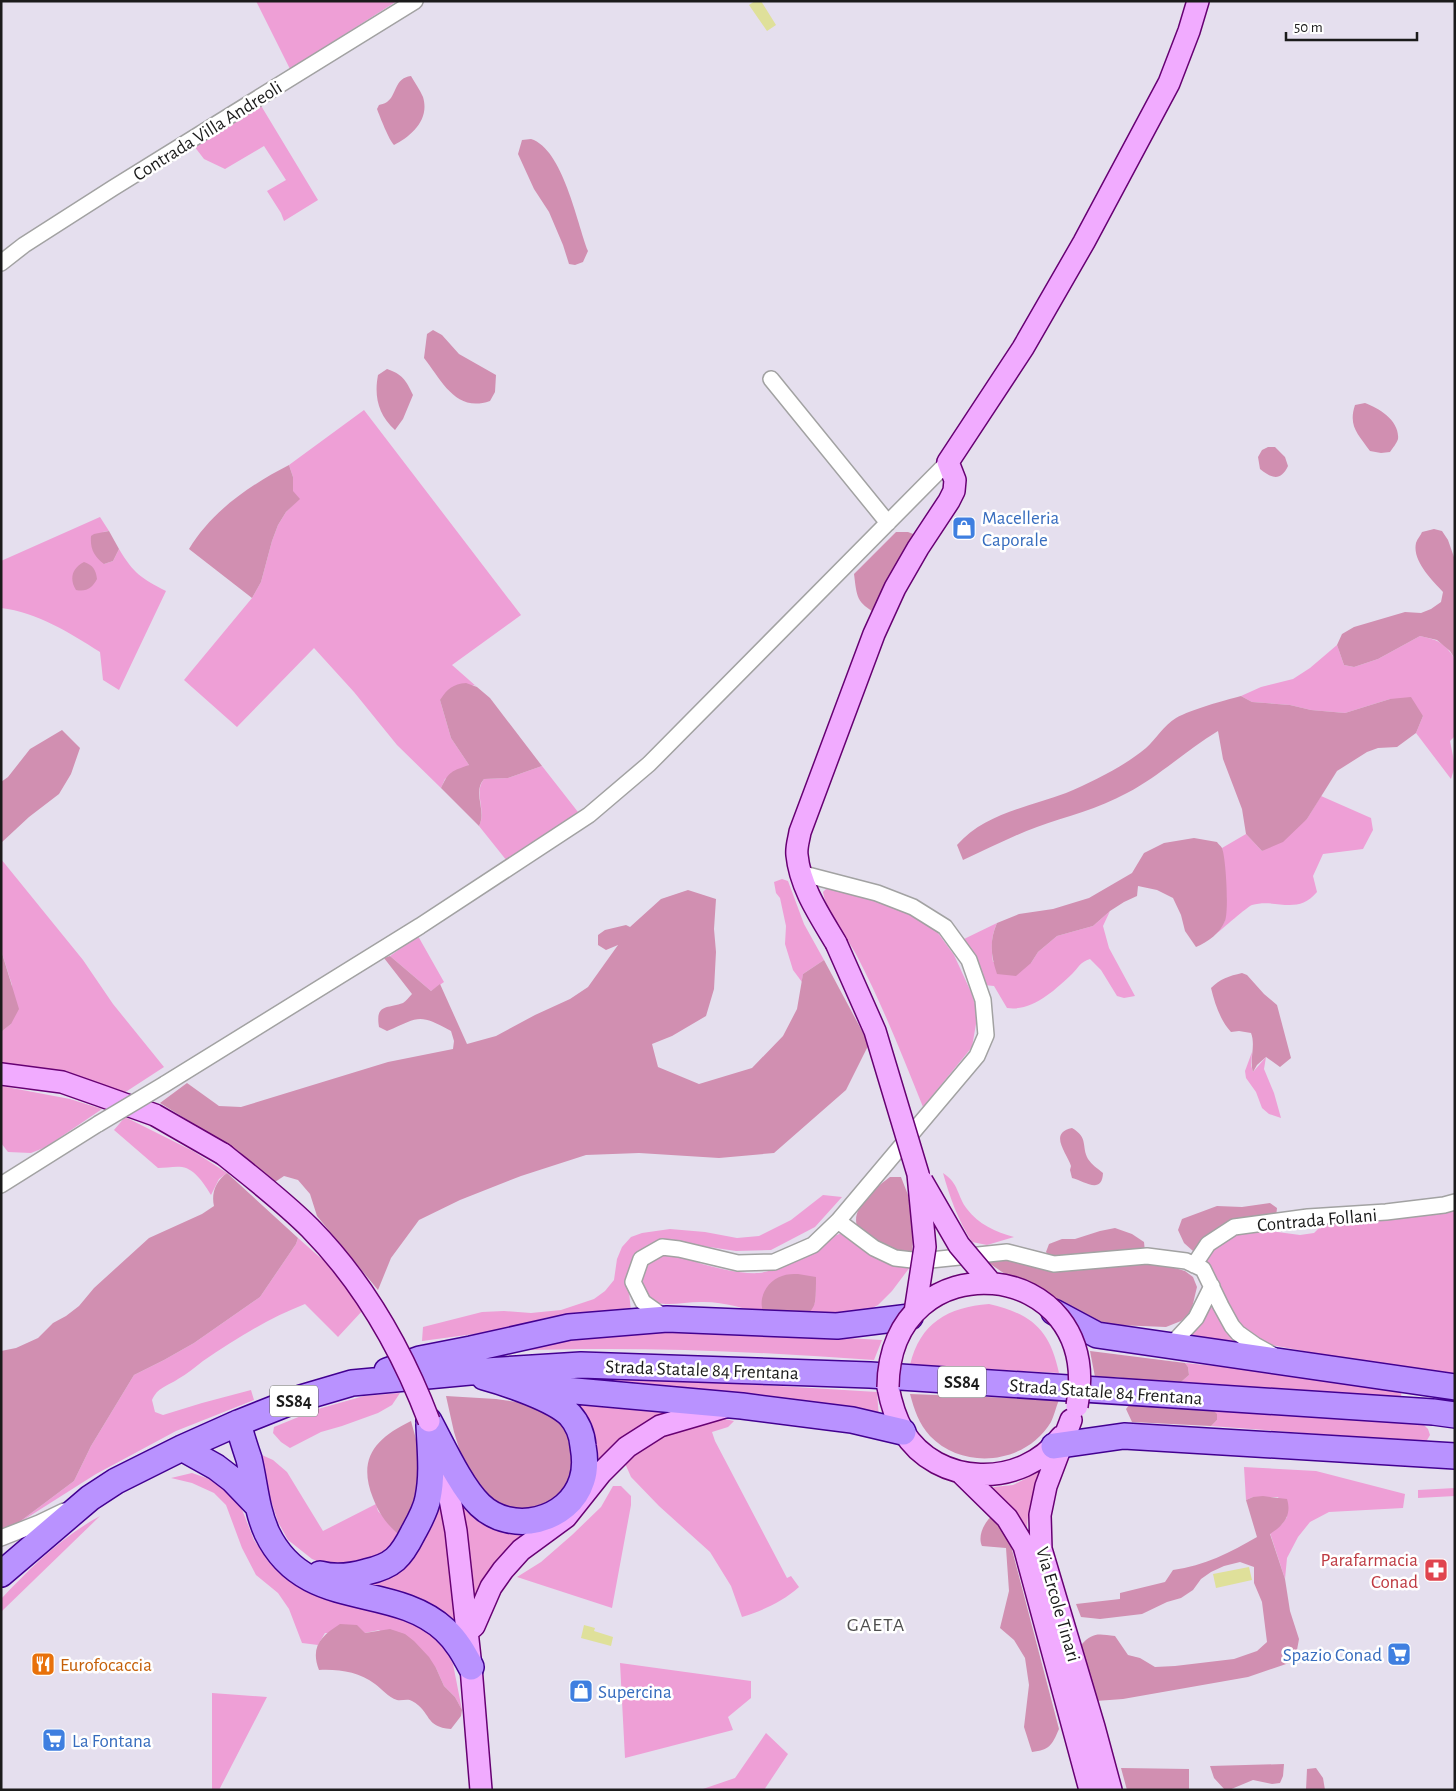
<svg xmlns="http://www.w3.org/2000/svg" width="1456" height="1791" font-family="'Alegreya Sans',sans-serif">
	<rect width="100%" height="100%" fill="#e5dfee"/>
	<path fill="#ee9fd6" d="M256,1H397L290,69Z
		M260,104L318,200L284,221L281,213L267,191L286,180L264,146L225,169L204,159L194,146Z
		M364,410L521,615L452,665L477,687L474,685L440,700L451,738L469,765L445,779L441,788L397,745L354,692L314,648L237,727L184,680L252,598L261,582L272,541L278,525L286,512L299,499L293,492V477L289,465Z
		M100,517L109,531L103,532L104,564L113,561L119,549C134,574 141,578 166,591L119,690L103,680L100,652C70,633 37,612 1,608V561Z
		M1420,636C1438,640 1444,642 1455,659V736L1450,741L1455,766L1451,779L1416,733L1423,716L1390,699L1345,713L1311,710L1290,705L1252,702L1241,696L1261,687L1293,679L1310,668L1337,645L1344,665L1354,667L1378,659Z
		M542,766L578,812L507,861L479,826C487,811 473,792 484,779L508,778Z
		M1321,796L1371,818L1373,830L1363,849L1323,854L1313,876L1317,892C1297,916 1276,898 1252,905C1247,907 1222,929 1216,934L1225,921L1226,887L1222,848L1246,834L1262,851L1307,819Z
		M1,859L83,960L113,1004L164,1067L124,1093L87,1079L1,1063V1032L11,1024L12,985L1,950Z
		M782,879L788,881L804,924L824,960L803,974L802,982L793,970L785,944L786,926L780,898L776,893L774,882Z
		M836,887L887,904L916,915L935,929L954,955L971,992L976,1007V1024L972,1047L923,1107C903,1057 882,1004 857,956C846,935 827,915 823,892L827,888Z
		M1110,911L1103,926L1109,948L1135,996L1124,998L1117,996L1101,970L1090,959C1080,962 1079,967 1072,974C1055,990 1032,1012 1007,1008L994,986L984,985L964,939L997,923C991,936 991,947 993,962L1031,963L1038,952L1057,936L1093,926Z
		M418,936L444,982L431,991L390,956Z
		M1252,1052L1251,1065L1253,1072L1266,1057L1264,1069L1274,1093L1281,1118L1269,1114L1262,1108L1256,1092L1246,1078L1245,1071Z
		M1,1086L70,1099L102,1109L46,1147L31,1153L8,1152L1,1143Z
		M125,1117L193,1151L227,1173L219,1179L211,1195C205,1185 195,1169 182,1167C175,1166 165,1168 158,1168L114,1130Z
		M943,1173C959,1183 957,1196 967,1209C978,1224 996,1232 1014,1237L987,1245L972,1242C958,1220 950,1198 943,1173Z
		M823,1195L842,1197L815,1227L771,1250L736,1251L676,1242L647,1247L628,1283L631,1311L549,1317L489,1332L422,1341L423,1327L482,1312L504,1311L531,1313L561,1310L594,1299L605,1291L614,1280L617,1259L622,1247L631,1237L642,1233L670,1229L705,1232L737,1238L759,1236L791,1220Z
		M1455,1208V1375L1356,1361L1261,1343L1240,1329L1202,1260L1209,1251L1228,1238L1243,1232L1270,1231L1300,1235L1314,1233L1324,1223Z
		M842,1233L910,1267L892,1291L878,1305L860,1315L796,1318L815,1303L816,1277L765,1315C745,1309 726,1302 704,1302C685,1301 664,1309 647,1299C637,1277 644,1253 673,1255C683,1256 693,1261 702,1264C720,1269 741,1274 759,1273C782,1270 798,1254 817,1244C825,1240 833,1236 842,1233Z
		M298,1238L333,1269L363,1310L338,1337L305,1304C269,1318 235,1339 203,1361C195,1367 187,1374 178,1379C166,1387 158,1387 152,1400L155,1412L163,1415L202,1403L251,1390L254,1400L176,1431L96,1474L14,1526L74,1481L91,1446L134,1375L164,1360L194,1343L260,1297L296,1244Z
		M989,1304C1032,1314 1050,1330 1059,1373L910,1365C920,1323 948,1307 989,1304Z
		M1209,1307L1215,1308L1234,1339L1242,1346L1185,1339C1197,1331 1205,1321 1209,1307Z
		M666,1331L773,1334L882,1340L874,1360C751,1351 629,1346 505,1351L546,1340Z
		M1185,1363L1402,1385L1401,1397L1181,1382L1189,1375L1188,1367Z
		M595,1377L695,1381L877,1392L879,1418L837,1405L591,1383L592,1379Z
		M400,1393L392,1405L378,1413L342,1426L321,1432L290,1448L281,1442L273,1433L274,1427L318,1409L364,1396Z
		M565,1399L679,1409L597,1468Z
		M1210,1407L1424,1425L1428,1429L1430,1435L1426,1442L1211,1426L1217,1420Z
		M715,1417L734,1421L728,1427L712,1432L715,1441L787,1578L791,1576L799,1587C782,1602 764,1610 742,1617L731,1586L710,1552L659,1506L631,1477L624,1461L650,1442L673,1432Z
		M255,1452L273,1460L287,1472L323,1531L376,1504L378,1511L403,1538L382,1558L334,1568L312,1559L288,1540L278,1522Z
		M1244,1467L1316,1471L1405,1494L1403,1508L1329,1512L1310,1522L1298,1537L1287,1558L1285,1579L1270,1533L1282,1524L1287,1517L1278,1497H1253L1246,1500Z
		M1039,1472C1033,1495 1026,1513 1027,1538L992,1490L994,1487L1013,1485Z
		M192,1473L218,1482L233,1494L241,1507L254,1540L268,1561L287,1578L316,1592L418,1622L440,1639L453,1664L462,1710L455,1697L444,1686L436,1668L379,1630L365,1633H325L318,1645L302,1643L289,1609L278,1593L256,1575L242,1548L226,1505L214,1493L192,1483L171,1478Z
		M613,1486H621L631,1496V1505L612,1608L517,1577L541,1562L572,1535L601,1507Z
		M1455,1488V1496L1418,1498V1490Z
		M461,1490L543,1525L479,1596H475Z
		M437,1491C450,1529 451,1583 455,1624L349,1582L388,1572Z
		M100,1516L1,1612V1599C30,1568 63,1536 100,1516Z
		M620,1663L751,1681V1698L728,1717L733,1730L625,1758Z
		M212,1693L267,1697L219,1790H212Z
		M766,1733L788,1754L764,1790H700L735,1778Z"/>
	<path fill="#d18fb1" d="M411,76C415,83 420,90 423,97C430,120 411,136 394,145C389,140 380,117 377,109L379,105C381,104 384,104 387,102C397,95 394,78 411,76Z
		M531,139C563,149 577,223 588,251L583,262L575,265L569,264L563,245L549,212L534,189L518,154L522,140Z
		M433,330L442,335L459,354L496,375L495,392L490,401C456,413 442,381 424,358L427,334Z
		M387,369C402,374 406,380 413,395L403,419L395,430C378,415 374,396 378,375Z
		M1365,403C1379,408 1400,421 1398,439C1397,443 1392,449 1390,452L1381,453L1370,451C1358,434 1348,426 1355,405Z
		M1268,447H1275L1285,457L1288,466C1281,481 1272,479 1260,469L1258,457L1262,450Z
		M289,465L293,477V491L300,499L286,512L278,525L272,541L261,582L252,598L189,549C212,511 250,485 289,465Z
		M1434,529L1442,531L1448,540L1455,560V659L1450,651L1437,640L1420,636L1378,659L1354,667L1344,665L1337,645L1342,634L1354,627L1405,612L1421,613L1431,609L1441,602L1443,592C1432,580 1412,561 1416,543C1417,539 1421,535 1422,532Z
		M109,531L119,549L113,561L104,564C94,556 90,549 91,536L94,534Z
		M896,532H908L916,535L877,614C856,602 857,597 854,574Z
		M84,562C93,565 96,570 97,579C92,588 87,592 76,590C69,579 72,568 84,562Z
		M466,683L477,687L490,698L542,766L508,778L484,779C472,792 487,811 479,826L441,788C449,771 452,771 469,765L451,738L440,700C447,689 453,684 466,683Z
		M1241,696L1252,702L1290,705L1311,710L1345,713L1390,699L1411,697L1423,716L1416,733L1397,747L1378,748L1367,752L1337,771L1307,819L1283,842L1262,851L1246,834L1242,809L1223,759L1218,731C1186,750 1160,776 1127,793C1098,809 1067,816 1037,827C1012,836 988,849 963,860L957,845C985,813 1029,807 1066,793C1094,781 1123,767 1146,748C1156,739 1164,725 1176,718C1192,709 1223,701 1241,696Z
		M62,730L80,748L71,774L59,794L29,817L1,843V782L8,777L30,749Z
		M1194,838L1217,842C1218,844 1221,846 1222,848C1226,858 1229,911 1225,921C1220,933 1208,942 1196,947L1185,931L1181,915L1173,898L1157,890L1138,886L1137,896L1124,902L1110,911L1093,926L1057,936L1038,952L1031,963L1016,976L997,974C991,956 989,941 997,923L1019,914L1053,909L1089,898L1132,873L1144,853L1164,843Z
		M688,890L716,899L714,929L716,952L714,989L706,1016L672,1036L652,1044L658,1067L699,1084L752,1068L783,1036L797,1009L803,974L824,960L869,1044L846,1090L774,1153L719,1158L639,1153L586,1155L521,1176L460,1200L419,1220L391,1258L378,1290L317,1216L310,1194L298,1180L284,1176L275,1182L238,1151L160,1103L187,1083L219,1106L241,1107L388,1062L453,1049L454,1041L451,1031C418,1013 420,1017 387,1031L379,1027C375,1003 388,1009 403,1003C406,1001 409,997 412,994L384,958L390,956L431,991L440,984L467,1044L496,1036L535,1015L570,999L588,987L618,945L606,950L598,945V935L605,930L626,925L630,927L661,899Z
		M1,950L19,1009L11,1024L1,1032Z
		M1242,973L1247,975L1264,994L1277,1005L1291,1058L1280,1067L1266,1057L1257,1065L1253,1072C1249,1059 1256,1046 1251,1033L1239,1031L1231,1032C1220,1020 1215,1004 1211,988C1220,979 1229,976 1242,973Z
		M1072,1128C1089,1138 1081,1146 1088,1159C1092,1165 1097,1168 1103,1173C1102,1195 1084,1181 1072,1178L1070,1170L1071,1166C1067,1153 1048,1133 1072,1128Z
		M227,1173L298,1238L296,1244L260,1297L194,1343L164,1360L134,1375L91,1446L74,1481L14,1526L1,1530V1351L16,1348L38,1338L53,1323L66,1316L79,1306L94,1288L149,1238L202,1214L214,1206C211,1193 216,1181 227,1173Z
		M890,1177H901L908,1195L914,1222L912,1254C900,1252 890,1247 879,1242C873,1240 865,1238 861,1233C844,1213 875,1188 890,1177Z
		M1270,1203L1277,1208L1276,1217L1205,1242L1193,1251L1184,1243L1178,1230L1182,1219L1217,1206L1242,1207Z
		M1115,1228L1132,1234L1144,1242L1145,1252L1051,1259L1046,1252L1049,1244L1062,1239H1075L1100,1231Z
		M1003,1258L1041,1268L1132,1262L1168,1266L1185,1271L1193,1277L1197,1287L1191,1312L1181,1321L1166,1327L1092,1324L1071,1313L1053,1299L1032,1286L1005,1274L983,1259Z
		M798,1274L816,1277C816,1285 816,1294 815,1302C810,1324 781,1317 765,1315C756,1301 766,1281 782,1276C787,1274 793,1274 798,1274Z
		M1090,1351L1185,1363L1188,1367L1189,1375L1181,1382L1138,1380L1116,1377H1095Z
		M910,1394L1059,1400C1056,1407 1054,1416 1051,1422C1026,1464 964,1471 930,1436C919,1424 914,1409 910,1394Z
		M446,1396L496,1399L538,1405L567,1424L577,1472L553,1502L524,1510L504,1508L491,1502L467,1474L454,1432Z
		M1130,1404L1210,1407L1217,1414V1420L1211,1426L1132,1422L1126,1409Z
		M411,1421L419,1450L422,1489L403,1538C388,1526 380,1516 373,1498C357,1458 376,1438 411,1421Z
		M1263,1496L1287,1499C1292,1515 1284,1525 1270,1534L1285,1579L1290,1611L1299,1639L1295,1661L1248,1677L1123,1699L1096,1701L1081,1656V1645C1093,1632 1098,1634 1115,1636L1128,1655L1140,1658L1155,1667L1175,1666L1234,1659L1257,1651L1267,1642L1262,1602L1254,1583V1567L1240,1562L1224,1566L1211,1572L1201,1579L1193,1590L1181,1598L1167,1602L1142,1614L1100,1619L1081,1617L1076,1604L1120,1599V1593L1165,1582L1173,1570C1204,1566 1231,1552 1257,1537L1246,1500L1253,1497Z
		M994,1514L1011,1546L1059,1729C1052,1745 1050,1750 1032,1752L1024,1727L1029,1685L1025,1658L1014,1640L1000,1628L1009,1591L1006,1548L982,1546C977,1535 985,1521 994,1514Z
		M340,1624L357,1625L365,1633L390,1629L405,1634L414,1641L429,1657L436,1668L444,1686L455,1697L462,1710L461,1716L451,1729C424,1727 432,1712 412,1701C408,1698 402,1701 397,1700C388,1697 382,1689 375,1684C359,1672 339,1669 319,1670C310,1647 321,1636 340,1624Z
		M1284,1764L1283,1776L1280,1783L1272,1784L1253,1780L1229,1790H1225L1214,1778L1210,1766Z
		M1121,1768L1189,1769V1790H1127Z
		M1316,1768L1323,1778L1325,1790H1306L1307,1769Z"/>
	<path fill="#dfe09a" d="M755,1H761L776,25L767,31L749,5Z
		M1249,1567L1252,1580L1216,1588L1213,1574Z
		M584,1625L595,1628L594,1631L613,1637L611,1646L581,1638Z"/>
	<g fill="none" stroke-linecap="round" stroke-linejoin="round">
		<g stroke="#a2a2a2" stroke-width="18">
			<path id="street" d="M1,263L24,245L113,188L415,1
				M771,379L888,523
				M165,1084L420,926L589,815L649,764L948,462
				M1,1185L98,1124
				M838,1221L874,1248L895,1258L921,1261L1007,1252L1054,1264L1147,1256L1186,1261L1203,1269L1221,1306L1232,1326L1238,1333L1255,1345L1273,1355
				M1194,1265L1208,1244L1234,1227L1308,1217L1386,1212L1444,1205L1455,1202
				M667,1319L643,1302L633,1282L641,1259L662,1247L679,1249L738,1263L774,1262L813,1245L838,1221L977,1056L986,1035L983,1000L969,960L945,927L913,907L877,893L800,873
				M1171,1345L1196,1318L1212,1286
				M1,1538L39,1523L64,1511"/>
		</g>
		<g stroke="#670073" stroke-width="24">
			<path id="secondary" d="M836,943C820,916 800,887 797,855C796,847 799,839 800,832L874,634L895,588L918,548L949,501L954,491L955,480L948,462L1023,348L1084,242L1169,83L1189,31L1198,1
				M1,1074L62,1082L99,1095L155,1115L223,1154
				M888,1387C891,1403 895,1417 903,1431C937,1487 1022,1489 1061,1437
				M1071,1420L1046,1486L1040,1515L1041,1549L1094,1727L1111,1790
				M436,1447L450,1499L456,1531L471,1667L481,1790
				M960,1472L1007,1518L1024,1546L1090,1790
				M467,1632L474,1626L491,1587L503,1570L521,1550L566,1517L601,1473L627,1447L660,1426L725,1407"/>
		</g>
		<g stroke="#420091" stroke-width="28">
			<path id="primary" d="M1054,1312L1097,1335L1455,1387
				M387,1371L420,1359L471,1349L569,1327L667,1319L837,1326L910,1317
				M531,1387L742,1406L852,1420L903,1432
				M429,1421C442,1445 461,1487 480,1505C511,1535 569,1522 582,1480C586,1468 585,1457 583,1446C582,1434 578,1424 570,1415C554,1399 506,1383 484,1377
				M238,1423C241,1435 245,1447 249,1459C255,1484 256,1509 267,1533C305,1612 392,1581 445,1630C457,1641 464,1654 471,1667
				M1054,1446L1124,1436L1455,1456
				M182,1448L216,1467L233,1480L257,1505
				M1,1574L90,1498L116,1481L182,1448L238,1423L301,1398L352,1383L470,1372L581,1365L870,1375L1433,1412L1455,1415
				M320,1574C334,1578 352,1576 366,1572C393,1566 401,1557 413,1533C419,1522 426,1510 428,1498C433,1474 430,1449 429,1425"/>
		</g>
		<use href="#street" stroke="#fff" stroke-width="15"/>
		<use href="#secondary" stroke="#f1abff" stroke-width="21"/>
		<use href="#primary" stroke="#b992ff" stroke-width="25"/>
		<g stroke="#a2a2a2" stroke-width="18" stroke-linecap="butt">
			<path id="street-bridge" d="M98,1124L165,1084"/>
		</g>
		<g stroke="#670073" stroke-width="24" stroke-linecap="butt">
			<path id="secondary-bridge" d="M836,943L875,1031L918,1174L925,1247L915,1312
				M223,1154C253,1178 283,1201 310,1228C363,1282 402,1350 429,1421
				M922,1181L959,1245L991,1283
				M888,1387C889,1237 1105,1255 1077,1406"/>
		</g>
		<use href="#street-bridge" stroke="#fff" stroke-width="15"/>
		<use href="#secondary-bridge" stroke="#f1abff" stroke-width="21"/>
	</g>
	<defs>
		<g id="shop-square" transform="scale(1.25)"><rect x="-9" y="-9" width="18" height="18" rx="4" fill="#3f7fe0" stroke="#fff"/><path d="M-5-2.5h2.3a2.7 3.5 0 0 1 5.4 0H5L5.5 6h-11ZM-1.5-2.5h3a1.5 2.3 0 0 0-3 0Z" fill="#fff"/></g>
		<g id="pharmacy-square" transform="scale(1.25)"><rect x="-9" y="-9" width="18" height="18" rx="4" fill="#e0444e" stroke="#fff"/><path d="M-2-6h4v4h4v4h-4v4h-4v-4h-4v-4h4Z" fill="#fff"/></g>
		<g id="supermarket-square" transform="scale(1.25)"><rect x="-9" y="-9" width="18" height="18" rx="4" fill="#3f7fe0" stroke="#fff"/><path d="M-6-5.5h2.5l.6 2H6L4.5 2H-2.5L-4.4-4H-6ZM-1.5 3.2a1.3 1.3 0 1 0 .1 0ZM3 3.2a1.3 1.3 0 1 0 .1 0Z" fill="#fff"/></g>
		<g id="restaurant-square" transform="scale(1.25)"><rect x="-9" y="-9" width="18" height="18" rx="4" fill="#e8710a" stroke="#fff"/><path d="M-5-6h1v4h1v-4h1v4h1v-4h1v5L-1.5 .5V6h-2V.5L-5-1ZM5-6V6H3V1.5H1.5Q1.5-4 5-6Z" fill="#fff"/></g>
	</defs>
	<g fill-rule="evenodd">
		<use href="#shop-square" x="964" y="528"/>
		<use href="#pharmacy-square" x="1436" y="1570"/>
		<use href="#supermarket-square" x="1399" y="1654"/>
		<use href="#restaurant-square" x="43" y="1664"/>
		<use href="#shop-square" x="581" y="1691"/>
		<use href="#supermarket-square" x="54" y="1740"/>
	</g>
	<g text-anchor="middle" stroke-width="5" stroke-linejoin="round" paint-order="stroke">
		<g fill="#fff" stroke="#5f5f5f" stroke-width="1">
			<rect x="938" y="1366.5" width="48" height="31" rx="4"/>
			<rect x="270" y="1385.5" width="48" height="31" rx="4"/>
		</g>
		<g font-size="18" font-weight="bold" fill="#1b1b1b">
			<text x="962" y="1388">SS84</text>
			<text x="294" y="1407">SS84</text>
		</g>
		<g font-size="19" fill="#1b1b1b" stroke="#fff">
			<text transform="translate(207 130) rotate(-32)" y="7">Contrada Villa Andreoli</text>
			<text transform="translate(1317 1219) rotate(-5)" y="7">Contrada Follani</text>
			<text transform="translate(702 1369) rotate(2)" y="7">Strada Statale 84 Frentana</text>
			<text transform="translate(1106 1391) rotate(4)" y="7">Strada Statale 84 Frentana</text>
			<text transform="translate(1059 1604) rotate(74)" y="7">Via Ercole Tinari</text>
		</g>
		<g font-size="19" fill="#366cbe" stroke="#fff" text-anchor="start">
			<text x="982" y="524">Macelleria<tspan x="982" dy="22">Caporale</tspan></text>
			<text x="1382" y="1661" text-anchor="end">Spazio Conad</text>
			<text x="598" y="1698">Supercina</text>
			<text x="72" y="1747">La Fontana</text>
		</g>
		<g font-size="19" fill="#be3a42" stroke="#fff" text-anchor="end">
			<text x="1418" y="1566">Parafarmacia<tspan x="1418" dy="22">Conad</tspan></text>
		</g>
		<g font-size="19" fill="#c56008" stroke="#fff" text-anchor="start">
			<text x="60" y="1671">Eurofocaccia</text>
		</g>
		<g font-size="20" letter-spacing="1" fill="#4e4e4e" stroke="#fff">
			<text x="876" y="1631">GAETA</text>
		</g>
	</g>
	<rect width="1456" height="1791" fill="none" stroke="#1b1b1b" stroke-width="5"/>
	<path d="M1286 32v8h131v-8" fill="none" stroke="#1b1b1b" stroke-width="2.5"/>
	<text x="1294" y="32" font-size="15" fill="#1b1b1b" stroke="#ffffff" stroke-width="4" paint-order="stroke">50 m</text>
</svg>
